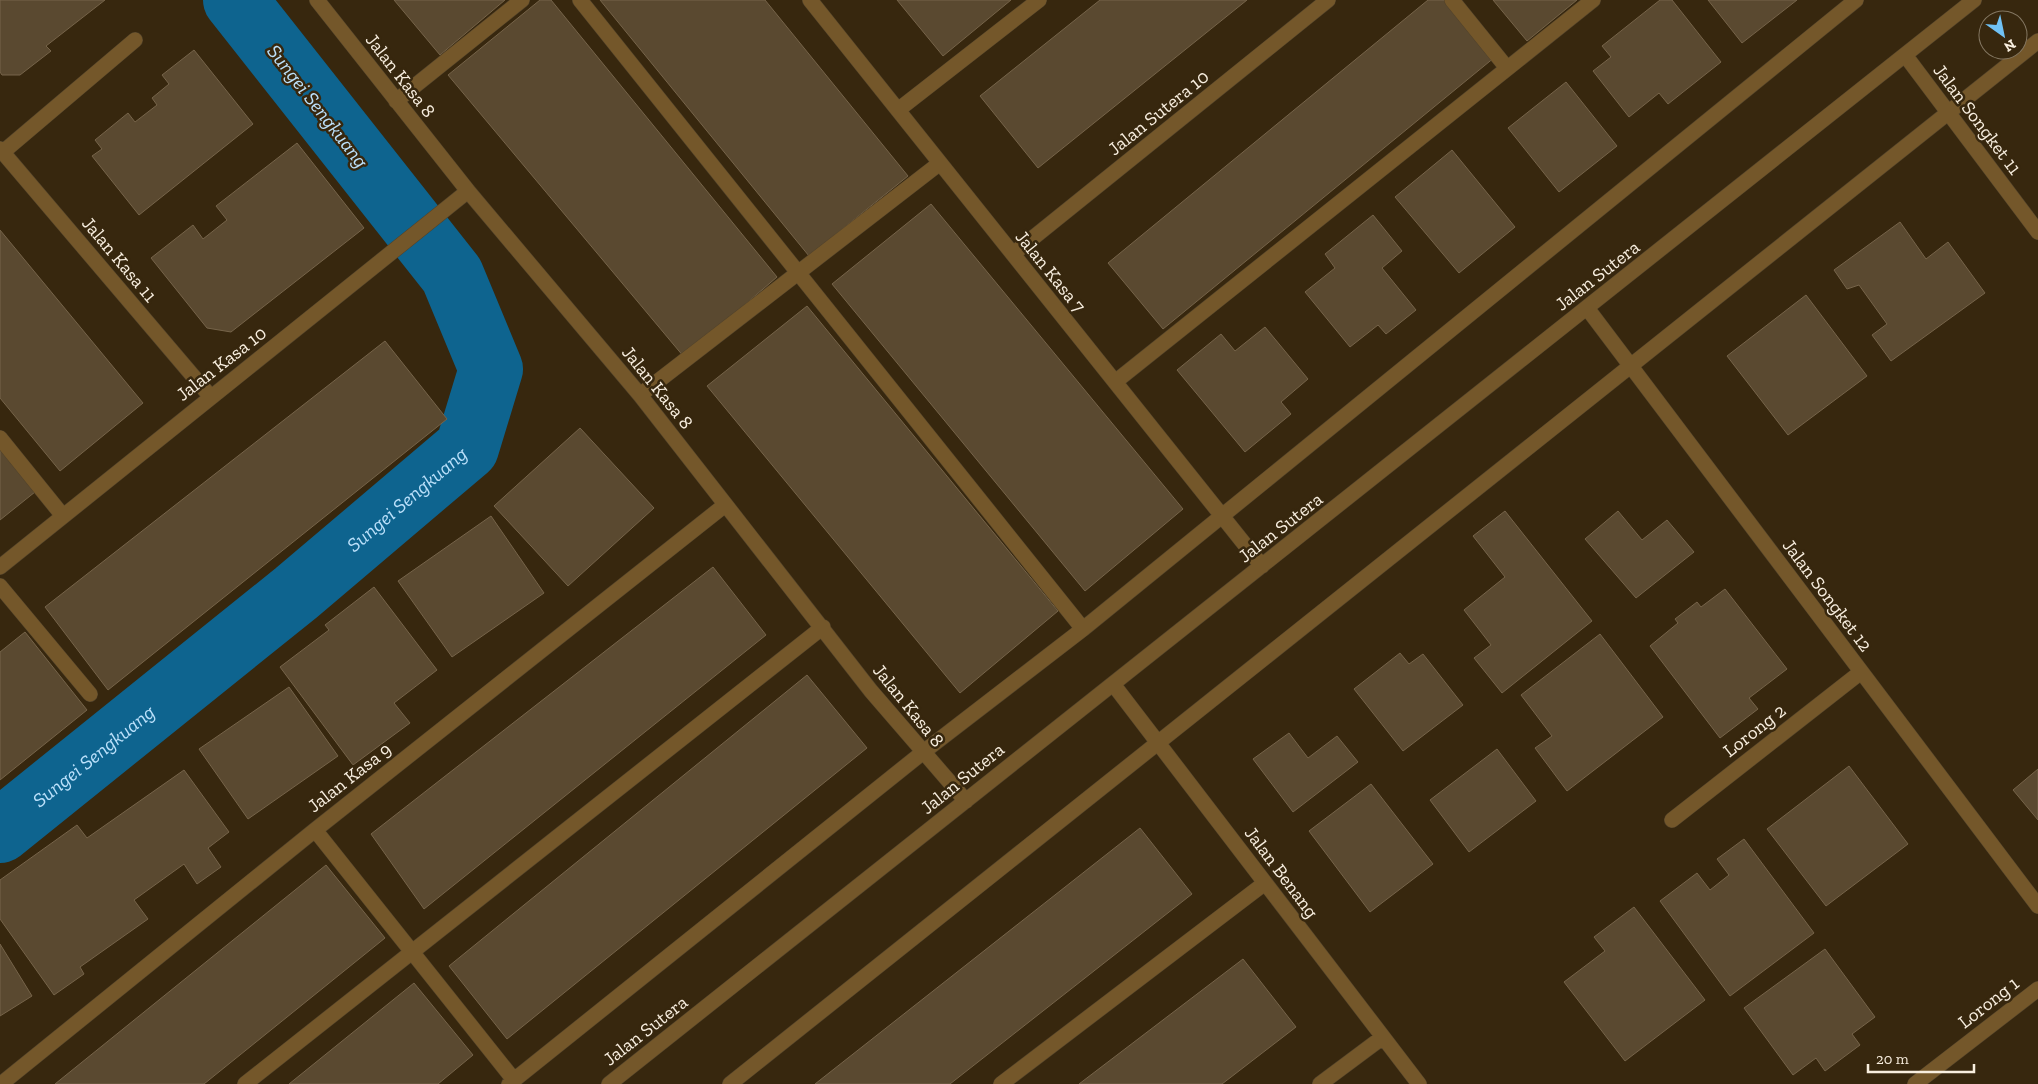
<svg xmlns="http://www.w3.org/2000/svg" width="2038" height="1084" font-family="'Zilla Slab',serif">
	<rect width="100%" height="100%" fill="#37270e"/>
	<g fill="none" stroke-linecap="round" stroke-linejoin="round">
		<path stroke="#0e648f" stroke-width="64" id="s1" d="M0,831L296,593L467,448L491,369L452,275L235,0"/>
	</g>
	<path fill="#5a4930" stroke="#76644a" d="M0,0H105L46,46L51,51L20,75H2L0,72Z
		M394,0H505L440,55Z
		M540,0H551L777,277L684,357L448,75Z
		M600,0H765L908,176L809,256Z
		M897,0H1011L943,56Z
		M1100,0H1247L1038,168L980,96Z
		M1428,0H1448L1495,57L1163,329L1108,263Z
		M1493,0H1577L1527,41Z
		M1660,0H1672L1721,62L1668,104L1659,93L1629,117L1593,71L1611,57L1602,46Z
		M1708,0H1797L1742,43Z
		M194,50L253,124L139,215L92,156L102,149L95,140L128,113L135,122L157,105L152,98L169,84L162,75Z
		M1566,82L1617,146L1559,192L1508,128Z
		M297,143L364,228L231,332L207,328L151,258L193,225L203,239L227,220L216,206Z
		M1452,150L1515,227L1459,273L1395,197Z
		M931,204L1183,509L1085,591L832,284Z
		M1373,215L1402,251L1382,268L1416,310L1386,334L1378,325L1350,347L1305,292L1335,268L1325,254Z
		M1900,222L1926,259L1948,242L1985,293L1891,361L1872,335L1887,324L1859,285L1847,289L1834,270Z
		M0,230L143,403L60,471L0,398Z
		M1806,295L1867,376L1788,435L1727,356Z
		M807,306L1058,611L960,693L707,386Z
		M1265,327L1308,379L1281,402L1291,414L1245,452L1177,370L1221,334L1235,351Z
		M385,341L447,419L108,690L45,607Z
		M580,428L654,508L568,586L494,506Z
		M0,448L35,492L0,520Z
		M1505,511L1592,621L1502,693L1474,658L1491,645L1464,610L1505,577L1473,536Z
		M1618,511L1642,540L1667,520L1694,552L1636,598L1585,539Z
		M491,516L544,593L452,657L398,581Z
		M713,567L766,635L424,909L371,834Z
		M374,587L437,670L394,703L410,723L353,765L280,667L329,630L325,625Z
		M1725,589L1787,669L1749,698L1758,709L1720,738L1650,646L1678,623L1675,619L1697,602L1701,607Z
		M25,632L87,710L0,780V652Z
		M1600,634L1663,717L1567,791L1535,748L1552,736L1521,695Z
		M1400,653L1409,664L1423,654L1463,705L1403,751L1354,689Z
		M807,675L867,748L507,1039L449,966Z
		M289,687L338,756L248,819L199,749Z
		M1289,733L1308,758L1337,736L1358,762L1293,812L1253,759Z
		M1497,749L1536,801L1469,852L1430,800Z
		M1849,766L1908,844L1826,906L1767,829Z
		M2038,769V820L2013,790Z
		M184,770L229,832L208,848L221,867L197,884L184,864L134,900L148,919L80,967L84,974L54,995L0,919V880L77,825L87,838Z
		M1371,784L1433,864L1370,912L1309,831Z
		M1140,828L1192,894L950,1084H815Z
		M1744,839L1814,933L1730,996L1660,901L1697,873L1710,890L1729,875L1717,859Z
		M326,865L385,938L204,1084H55Z
		M1634,907L1705,1000L1625,1061L1564,982L1605,951L1594,937Z
		M0,944L32,996L0,1016Z
		M1825,949L1875,1017L1852,1034L1860,1045L1825,1071L1816,1058L1793,1075L1744,1008Z
		M1243,959L1296,1027L1222,1084H1079Z
		M414,983L473,1055L438,1084H289Z"/>
	<g fill="none" stroke-linecap="round" stroke-linejoin="round">
		<g stroke="#52432b" stroke-width="16">
			<path id="minor" d="M317,0L468,191L640,395L871,691L966,801
				M580,0L1083,629
				M810,0L1262,566
				M1452,0L1507,68
				M1905,55L2038,232
				M396,101L522,0
				M898,110L1039,0
				M0,149L210,396
				M3,152L135,40
				M1013,254L1328,0
				M1587,308L2038,906
				M1115,382L1593,0
				M640,395L940,163
				M0,438L63,516
				M0,567L468,191
				M0,586L90,694
				M1113,684L1419,1084
				M1672,820L1861,672
				M315,830L514,1080
				M1,1084L315,830L725,505
				M245,1084L823,627
				M509,1084L922,753L1083,629L1856,0
				M609,1084L1974,0
				M730,1084L2038,41
				M1001,1084L1265,883
				M1320,1084L1383,1037
				M1915,1084L2038,989"/>
		</g>
		<use href="#minor" stroke="#74572a" stroke-width="15"/>
	</g>
	<g text-anchor="middle" stroke-width="5" stroke-linejoin="round" paint-order="stroke">
		<g font-size="19" fill="#f8eedf" stroke="#37270e">
			<text transform="translate(401 75) rotate(52)" y="7">Jalan Kasa 8</text>
			<text transform="translate(1158 112) rotate(-39)" y="7">Jalan Sutera 10</text>
			<text transform="translate(1978 119) rotate(53)" y="7">Jalan Songket 11</text>
			<text transform="translate(120 259) rotate(50)" y="7">Jalan Kasa 11</text>
			<text transform="translate(1051 271) rotate(51)" y="7">Jalan Kasa 7</text>
			<text transform="translate(1597 275) rotate(-38)" y="7">Jalan Sutera</text>
			<text transform="translate(221 363) rotate(-38)" y="7">Jalan Kasa 10</text>
			<text transform="translate(658 387) rotate(51)" y="7">Jalan Kasa 8</text>
			<text transform="translate(1280 527) rotate(-38)" y="7">Jalan Sutera</text>
			<text transform="translate(1828 595) rotate(53)" y="7">Jalan Songket 12</text>
			<text transform="translate(909 705) rotate(51)" y="7">Jalan Kasa 8</text>
			<text transform="translate(1754 730) rotate(-38)" y="7">Lorong 2</text>
			<text transform="translate(349 777) rotate(-38)" y="7">Jalan Kasa 9</text>
			<text transform="translate(962 778) rotate(-39)" y="7">Jalan Sutera</text>
			<text transform="translate(1282 872) rotate(53)" y="7">Jalan Benang</text>
			<text transform="translate(1988 1002) rotate(-38)" y="7">Lorong 1</text>
			<text transform="translate(645 1030) rotate(-38)" y="7">Jalan Sutera</text>
		</g>
		<g font-size="20" font-style="italic" fill="#bce1fb" stroke="#37270e">
			<text transform="translate(318 106) rotate(52)" y="7">Sungei Sengkuang</text>
			<text dy="7" stroke="none"><textPath href="#s1" startOffset="525">Sungei Sengkuang</textPath></text>
			<text dy="7" stroke="none"><textPath href="#s1" startOffset="120">Sungei Sengkuang</textPath></text>
		</g>
	</g>
	<g transform="translate(2003 35) rotate(147)"><circle r="24" fill="#37270e" stroke="#847762"/>
	<path d="M0-4L9 19L0 12L-9 19Z" fill="#70c1f4"/>
	<text y="-8" font-size="14" font-weight="bold" text-anchor="middle" fill="#f8eedf">N</text>
	</g>
	<path d="M1868 1064v8h106v-8" fill="none" stroke="#f8eedf" stroke-width="2.5"/>
	<text x="1876" y="1064" font-size="15" fill="#f8eedf" stroke="#37270e" stroke-width="4" paint-order="stroke">20 m</text>
</svg>
